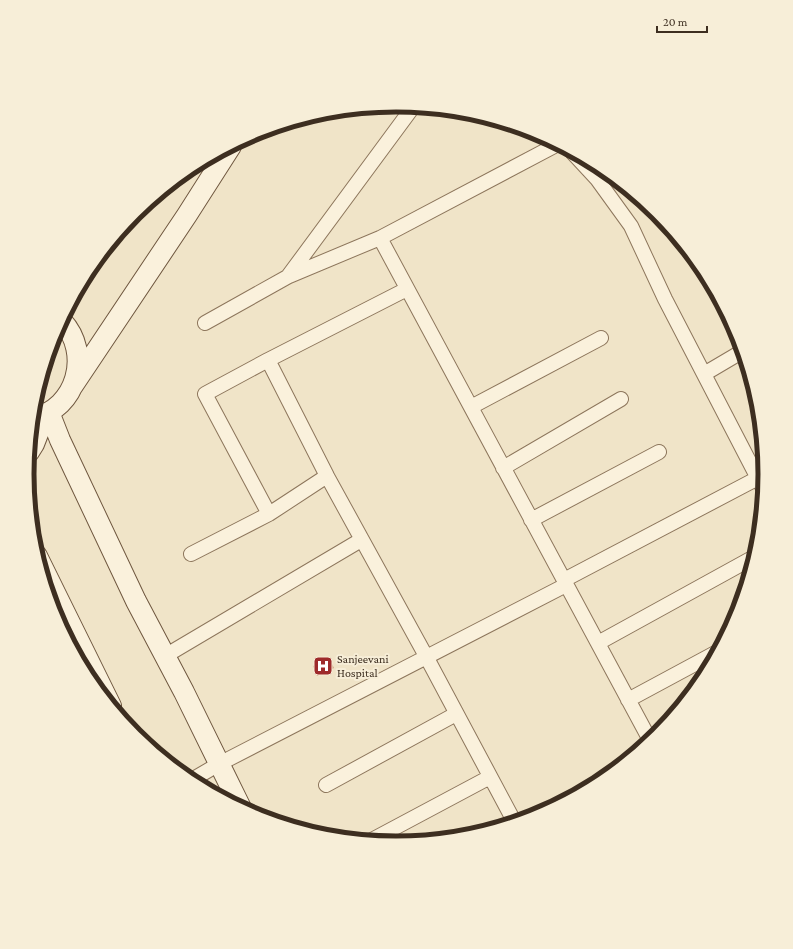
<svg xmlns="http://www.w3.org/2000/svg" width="793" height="949" font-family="'Crimson Pro',serif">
	<rect width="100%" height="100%" fill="#f0e4c8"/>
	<path fill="#cf9f7d" d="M329,658L334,668L317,676L313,666Z"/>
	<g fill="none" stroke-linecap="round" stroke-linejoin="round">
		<g stroke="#8d765c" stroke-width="16">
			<path id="street" d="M572,152L597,179L631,226L665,299L764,490
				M597,179L613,176
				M380,238L651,742
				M289,275L413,107
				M205,323L289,276L380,238L558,144
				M268,360L407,289
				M704,374L743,351
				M471,407L601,338
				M503,468L621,399
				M269,514L205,394L268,360L327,476L427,658L515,823
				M531,520L659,452
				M191,554L269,514L327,476
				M564,580L758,478
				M598,643L756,556
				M165,656L361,540
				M628,700L719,651
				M190,781L219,764L566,585
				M326,785L456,714
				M370,841L490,777"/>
		</g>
		<g stroke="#6f573f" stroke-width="22">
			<path id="secondary" d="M72,387L187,215L231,146
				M49,412L60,440L136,601L184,692L241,808
				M33,418C77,409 92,353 62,321
				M29,452L34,444L46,413
				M37,556L111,706"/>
		</g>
		<use href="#street" stroke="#faf1dc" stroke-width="14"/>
		<use href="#secondary" stroke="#faf1dc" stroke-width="20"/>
	</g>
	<defs>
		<g id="hospital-square" transform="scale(1)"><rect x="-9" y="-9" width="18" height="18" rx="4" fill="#9e2a2b" stroke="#f7eed8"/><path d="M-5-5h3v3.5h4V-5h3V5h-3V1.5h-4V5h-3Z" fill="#fff"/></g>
	</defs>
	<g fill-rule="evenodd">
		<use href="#hospital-square" x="323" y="666"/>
	</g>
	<g text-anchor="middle" stroke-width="4" stroke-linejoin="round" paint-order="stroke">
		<g font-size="12" fill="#3d2e20" stroke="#f7eed8" text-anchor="start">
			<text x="337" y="663">Sanjeevani<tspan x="337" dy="14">Hospital</tspan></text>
		</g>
	</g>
	<path d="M0 0H793V949H0ZM34 474a362 362 0 1 1 724 0a362 362 0 1 1-724 0Z" fill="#f7eed8" fill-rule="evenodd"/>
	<path fill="none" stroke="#3d2e20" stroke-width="5" d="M34 474a362 362 0 1 1 724 0a362 362 0 1 1-724 0Z"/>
	<path d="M657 26v6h50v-6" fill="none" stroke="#3d2e20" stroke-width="2"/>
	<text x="663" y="26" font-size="12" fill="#3d2e20" stroke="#f7eed8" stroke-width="3" paint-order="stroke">20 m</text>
</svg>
